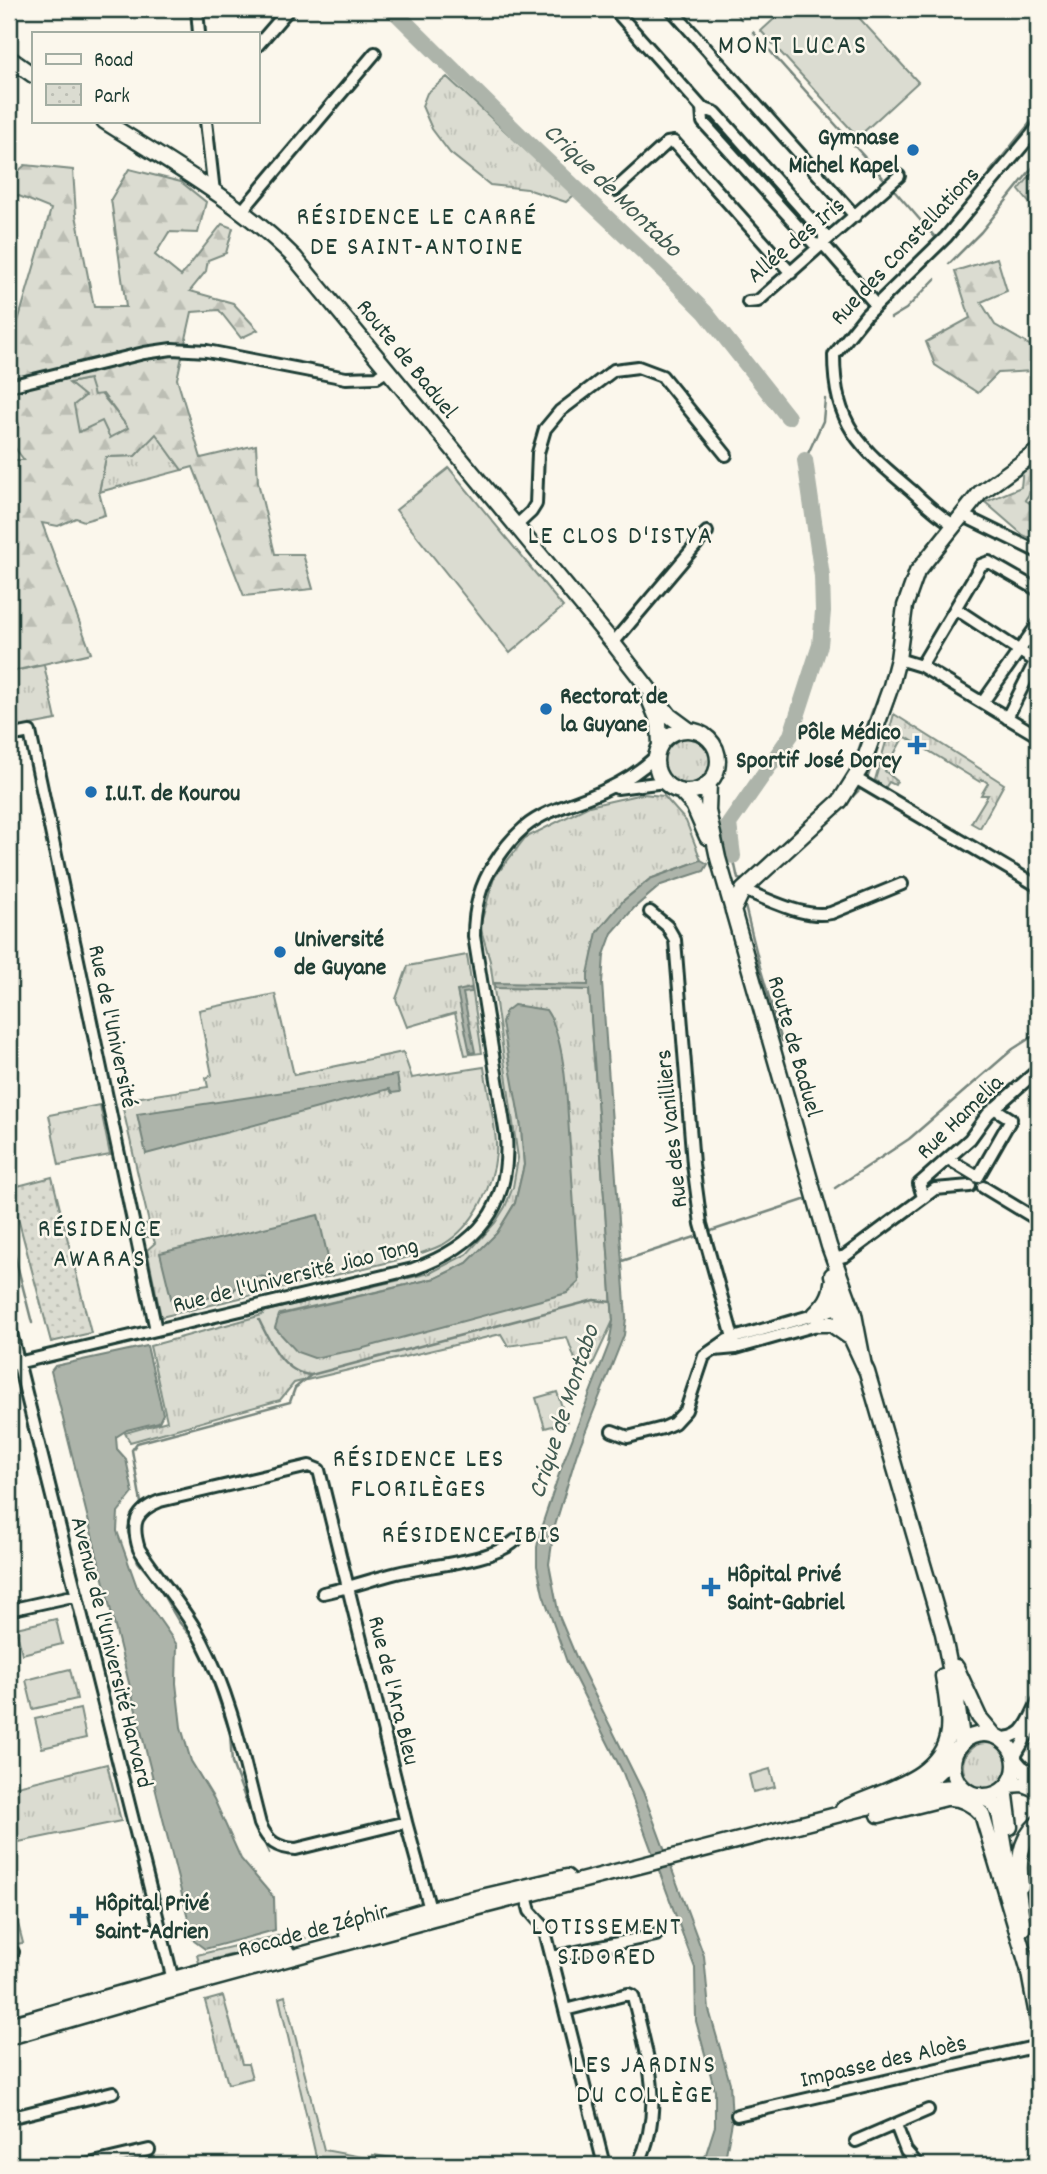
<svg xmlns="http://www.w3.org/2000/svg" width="1047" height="2174" font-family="Dekko,sans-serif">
	<defs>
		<pattern id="grass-tufts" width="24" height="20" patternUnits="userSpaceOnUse" patternTransform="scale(1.75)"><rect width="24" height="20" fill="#dbdcd1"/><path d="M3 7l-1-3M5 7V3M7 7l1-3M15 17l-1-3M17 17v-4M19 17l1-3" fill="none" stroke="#bcbeb4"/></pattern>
		<pattern id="forest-firs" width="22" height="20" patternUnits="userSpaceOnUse" patternTransform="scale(1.75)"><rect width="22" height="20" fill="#dbdcd1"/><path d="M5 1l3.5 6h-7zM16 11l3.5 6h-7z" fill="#bcbeb4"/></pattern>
		<pattern id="park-dots" width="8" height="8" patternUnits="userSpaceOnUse" patternTransform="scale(1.75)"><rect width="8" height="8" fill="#dbdcd1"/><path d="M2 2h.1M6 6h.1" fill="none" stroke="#bcbeb4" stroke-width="1.8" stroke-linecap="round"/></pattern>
	</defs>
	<rect width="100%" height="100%" fill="#fbf7ec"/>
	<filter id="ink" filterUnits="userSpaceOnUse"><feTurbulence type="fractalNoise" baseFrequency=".0143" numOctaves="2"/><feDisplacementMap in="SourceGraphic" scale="14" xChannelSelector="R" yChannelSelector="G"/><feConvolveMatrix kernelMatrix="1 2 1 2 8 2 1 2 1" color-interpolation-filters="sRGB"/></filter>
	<g filter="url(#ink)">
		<path fill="url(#grass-tufts)" stroke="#7d8c82" stroke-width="2" fill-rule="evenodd" d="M447,77L574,195L566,202L527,189L490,185L450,153L432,129L422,106L427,93Z
			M89,379L129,428L109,438L78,432L68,383Z
			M156,433L182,470L99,492L106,457L135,456Z
			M44,665L56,720L19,727L9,691V672Z
			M894,714L1004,784L980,828L971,823L988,795H981L988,783L982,779L980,782L904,736L885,771L897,781L895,785L889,782L885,788L875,780Z
			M661 761a25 25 0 1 1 50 0a25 25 0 1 1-50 0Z
			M642,794L664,796L686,821L701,860L650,879L623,901L588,974L613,1321L592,1366L577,1365L567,1337L508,1346L501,1334L294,1383L280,1400L130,1442L125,1433L167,1421L150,1346L262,1315L266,1311L430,1273L467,1254L495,1223L505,1207L513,1187L518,1158L490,961L480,926L494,878L525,838L589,806ZM552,1019L565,1084L567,1293L297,1352L280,1314L436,1278L467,1263L497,1233L515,1203L524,1165L521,1127L514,1084Z
			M467,955L482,1053L465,1055L455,1013L407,1027L396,999L408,966Z
			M275,994L294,1075L403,1052L412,1078L484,1067C487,1090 498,1132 496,1153C493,1187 474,1226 444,1244C430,1251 413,1256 398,1260L161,1317L147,1250L155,1243L153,1237H143L141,1226L149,1223L121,1100L208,1087L206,1078L212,1075L199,1010Z
			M100,1105L110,1155L59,1165L49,1115Z
			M963 1766a23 23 0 1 1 46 0a23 23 0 1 1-46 0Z
			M107,1764L121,1821L9,1844V1788Z
			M293,1932L305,1938L277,1948H257L199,1963L197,1955Z
			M223,1996L242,2064H248L252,2078L228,2084L205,2001Z"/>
		<path fill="url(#forest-firs)" stroke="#7d8c82" stroke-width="2" fill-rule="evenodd" d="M25,165L73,170L76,215L94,307H126L111,199L129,169L181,182L206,202L198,233L169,232L155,255L181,276L222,224L233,228L226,253L208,260L206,271L190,291L233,303L258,330L241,338L219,310L192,312L177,379L201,458L256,445L258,482L275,554H303L313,589L244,596L193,467L182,470L156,434L135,456L106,457L99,492L105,515L84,521L76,518L58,526L42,523L91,653L9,672V511L13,510L9,501V460H24L9,440V436L19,425L9,393V352L51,209L9,192V180ZM89,379L94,395L103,394L128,428L110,438L102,421L79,432L74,405L85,396L69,383Z
			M1038,166V214L1019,190Z
			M997,258L1007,291L981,302L995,325L1038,350V374L1033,371L998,373L978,393L935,365L926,342L970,318L955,271Z
			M1038,463V481L1025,500L1038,508V542L1023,535L985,502L1021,487L1023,468Z
			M9,1889L23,1943L9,1945Z"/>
		<path fill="url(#park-dots)" stroke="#7d8c82" stroke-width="2" d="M52,1177L91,1333L51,1342L10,1188Z"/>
		<path fill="#dbdcd1" stroke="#7d8c82" stroke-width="2" d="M785,9H851L918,82L858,137L761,31Z
			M449,468L563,607L510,653L396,510Z
			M557,1392L567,1422L545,1428L536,1398Z
			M56,1619L62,1644L22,1654L16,1628Z
			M70,1669L77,1699L33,1709L26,1680Z
			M80,1709L86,1738L42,1748L35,1719Z
			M770,1769L775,1787L753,1792L749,1775Z
			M1038,1845V1916L1035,1917L1028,1894L1025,1862Z
			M285,1996L324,2150L372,2159L373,2155L436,2165H318L279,1998Z"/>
		<path fill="#adb4aa" stroke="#74847b" stroke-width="2" d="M701,860L708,864L704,871L661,885L634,908L612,933L604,955L602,983L626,1318L624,1335L577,1453L554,1529L549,1564L559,1616L577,1659L643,1792L704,1956L709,2010L730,2083L732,2122L726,2154L721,2165H701L705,2157L715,2126V2091L696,2021L695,1968L623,1773L567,1662L543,1594L537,1566V1547L541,1528L561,1468L609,1344L613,1321L589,990L495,988V983L588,985V974L597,932L623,901L650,879Z
			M471,988L472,992L463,993L475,1052L470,1053L457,991Z
			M514,1005L546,1010C567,1039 567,1111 570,1147C573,1192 576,1237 579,1282L567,1293L360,1349L314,1358L297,1352L275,1328L279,1315L436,1278L467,1263L497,1233L515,1203L524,1165L521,1127L502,1023L505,1012Z
			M397,1075L400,1092L392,1093L389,1089L146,1154L137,1114Z
			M318,1215L330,1266L277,1279L259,1276L241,1282L232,1292L173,1306L160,1253Z
			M147,1346L163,1414L159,1422L127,1430L116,1437L117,1449L126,1459L133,1493L118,1512L117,1531L137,1587L177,1645L176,1683L181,1727L191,1761L214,1799L241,1859L274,1898L275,1930L205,1949L194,1941L182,1895L51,1371L55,1366Z"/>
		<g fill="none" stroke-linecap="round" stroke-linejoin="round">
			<path stroke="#74847b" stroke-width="2.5" d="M732,9L741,19
				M753,32L885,180
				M990,172L1038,113
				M895,191L934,236
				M947,205L970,178
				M927,227L939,214
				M949,264L981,232L1038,161
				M891,318L906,309L935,279
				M805,460L823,421L825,399
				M851,771L873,709
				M868,776L896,696
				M848,801L860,789
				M733,856L738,879L746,881
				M755,890L776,869
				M744,902L760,967L782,1041
				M835,1188L909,1139L1013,1049L1038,1033
				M711,1231L807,1199
				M9,1233L32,1323
				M622,1261L695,1237
				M259,1320C270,1342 283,1373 311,1375L594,1300L612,1302
				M199,1646L179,1622L158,1586L138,1562L128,1532L131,1516L141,1503L132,1450L137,1443L290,1402L295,1388L311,1375
				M205,1658L230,1733L232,1763L255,1825
				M260,1834L269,1853"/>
			<path stroke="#adb4aa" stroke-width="16" d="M392,9L526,141L674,281L705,312L788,417
				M733,856L729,824L791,735L820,645L823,611L822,576L805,460"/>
			<g stroke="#1f3d34" stroke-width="16">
				<path id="minor" d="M197,9L199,33
					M614,9L702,108L716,113L824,234V245L876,305
					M671,9L855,216
					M257,46L289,9
					M702,108L703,122L814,244L824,245
					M206,121L214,192
					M615,190L667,143L674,142L791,273
					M242,211L375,53
					M748,302L758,301L899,176
					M9,386L144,353L172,349L207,351L346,378L377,377L388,370
					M962,515L1038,552
					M953,524C938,516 924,502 911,490C861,448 834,426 834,355L866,315L946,237L1038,127
					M516,526L531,512L536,504L538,453L545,429L560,411L614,370L638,367L662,376L726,455
					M956,609L1038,663
					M613,643L707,532
					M898,659L921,666L1038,736
					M921,666L981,565L989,562L1038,590
					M983,702L1038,624
					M1007,718L1038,656
					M9,736L30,732L156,1330
					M855,778L1038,886
					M617,788L665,782
					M743,890C769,899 803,919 831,913L902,884
					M650,912L667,926L675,940L693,1164L701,1224L736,1348
					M948,1159L978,1177L1011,1119L994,1108
					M983,1187L1038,1220
					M923,1197L919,1184L970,1139L988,1114L1038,1070
					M834,1259L845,1256L935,1189L970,1186
					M9,1325L174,1984
					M714,1350L736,1348L824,1323
					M9,1365L413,1269C478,1246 511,1207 506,1136L474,936C474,910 479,886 494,864C502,851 512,838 525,827C547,809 577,803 603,791C623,782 641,771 657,755
					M612,1431L628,1437L663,1428L674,1423L686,1410L704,1356L727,1340L845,1306
					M323,1593C349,1588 372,1579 397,1573C430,1565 492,1562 516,1540
					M9,1610L77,1595
					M999,1738C1026,1738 1027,1723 1038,1702
					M1014,1758L1032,1727
					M406,1822L296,1849C277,1848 268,1842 260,1824C244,1763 232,1698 202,1641C185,1608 159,1580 139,1549C131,1523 135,1511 160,1501L309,1466L319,1470L406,1822L431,1913
					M524,1888L530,1911L544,1927L604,2165
					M9,1953L13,1952
					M553,1957L656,1935
					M565,2010L628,1994L633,1996C647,2056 666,2106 638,2165
					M737,2115L1038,2046
					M9,2118L113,2092
					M896,2125L906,2151L918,2165
					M856,2141L928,2110
					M85,2165L149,2150"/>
			</g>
			<g stroke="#1f3d34" stroke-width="19">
				<path id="major" d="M9,58L33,75
					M104,121C170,163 240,202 295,258L613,643L670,716L689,730
					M649,699L659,723L660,745
					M656 761a31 31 0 1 1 62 0a31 31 0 1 1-62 0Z
					M709,782L708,811L718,858L829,1246L854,1314L864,1366
					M680,791L693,805L707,837
					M733,911L743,890L840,801L862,766L891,686L898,659L905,606L917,572L980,493L1038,451
					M832,1275L842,1318L867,1372L943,1633L957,1702L961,1731L960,1746
					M815,1314C824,1305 831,1297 832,1283
					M818,1324H831L848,1336
					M956,1667L979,1717L995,1736
					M953 1765a31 31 0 1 1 62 0a31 31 0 1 1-62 0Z
					M1015,1761L1021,1768L1038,1779
					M1008,1785L1023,1784L1038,1790
					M1005,1788L1010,1827
					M903,1793L935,1775L954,1757
					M979,1795L993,1803L999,1813L1011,1884
					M843,1809C879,1791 943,1780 948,1731C950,1713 946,1694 943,1676
					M879,1815L946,1798C961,1797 972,1803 982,1814L1029,1971
					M1016,1875L1023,1928
					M1021,1886C1018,1862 1019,1840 1038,1823
					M347,1934L430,1909L567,1877
					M1027,1962L1038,2021
					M9,2025C101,1999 193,1971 287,1952
					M9,2037L161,1993L433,1919L941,1788L954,1787L966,1790"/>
			</g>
			<use href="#minor" stroke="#fbf7ec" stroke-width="10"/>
			<use href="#major" stroke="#fbf7ec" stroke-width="14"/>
		</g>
	</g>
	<g fill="#1f6fb2" stroke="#fbf7ec" stroke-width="2.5">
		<circle cx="913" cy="150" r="7"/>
		<circle cx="546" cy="709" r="7"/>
		<path d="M913.5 734.5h7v7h7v7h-7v7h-7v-7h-7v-7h7z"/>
		<circle cx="91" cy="792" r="7"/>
		<circle cx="280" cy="952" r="7"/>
		<path d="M707.5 1576.5h7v7h7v7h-7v7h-7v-7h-7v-7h7z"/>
		<path d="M75.5 1905.5h7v7h7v7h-7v7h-7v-7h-7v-7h7z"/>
	</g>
	<g text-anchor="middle" stroke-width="5" stroke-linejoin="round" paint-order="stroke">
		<g font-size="24" font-weight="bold" fill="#1f3d34" stroke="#fbf7ec" text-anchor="start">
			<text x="899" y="144" text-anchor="end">Gymnase<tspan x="899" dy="28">Michel Kapel</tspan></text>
			<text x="560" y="703">Rectorat de<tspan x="560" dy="28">la Guyane</tspan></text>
			<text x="901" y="739" text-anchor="end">Pôle Médico<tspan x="901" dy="28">Sportif José Dorcy</tspan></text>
			<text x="105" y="800">I.U.T. de Kourou</text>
			<text x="294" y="946">Université<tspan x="294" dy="28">de Guyane</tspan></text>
			<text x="727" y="1581">Hôpital Privé<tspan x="727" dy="28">Saint-Gabriel</tspan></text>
			<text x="95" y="1910">Hôpital Privé<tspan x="95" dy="28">Saint-Adrien</tspan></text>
		</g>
		<g font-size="24" fill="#1f3d34" stroke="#fbf7ec">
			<text transform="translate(795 239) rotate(-40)" y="8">Allée des Iris</text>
			<text transform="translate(904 245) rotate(-47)" y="8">Rue des Constellations</text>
			<text transform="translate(408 358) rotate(51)" y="8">Route de Baduel</text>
			<text transform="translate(114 1026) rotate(78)" y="8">Rue de l'Université</text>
			<text transform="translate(796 1046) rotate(74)" y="8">Route de Baduel</text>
			<text transform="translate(959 1116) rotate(-44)" y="8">Rue Hamelia</text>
			<text transform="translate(670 1129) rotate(-96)" y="8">Rue des Vanilliers</text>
			<text transform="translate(295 1274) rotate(-14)" y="8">Rue de l'Université Jiao Tong</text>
			<text transform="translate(113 1652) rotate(76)" y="8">Avenue de l'Université Harvard</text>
			<text transform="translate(395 1690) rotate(76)" y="8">Rue de l'Ara Bleu</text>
			<text transform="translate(313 1929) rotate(-15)" y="8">Rocade de Zéphir</text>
			<text transform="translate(883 2060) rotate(-13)" y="8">Impasse des Aloès</text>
		</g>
		<g font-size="26" font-style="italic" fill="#425b52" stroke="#fbf7ec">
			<text transform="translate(614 189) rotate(44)" y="9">Crique de Montabo</text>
			<text transform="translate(562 1411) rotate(-72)" y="9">Crique de Montabo</text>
		</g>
		<g font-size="26" letter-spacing="2" fill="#1f3d34" stroke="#fbf7ec">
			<text x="417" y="224">RÉSIDENCE LE CARRÉ<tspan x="417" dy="30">DE SAINT-ANTOINE</tspan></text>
			<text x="621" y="543">LE CLOS D'ISTYA</text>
			<text x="100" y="1236">RÉSIDENCE<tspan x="100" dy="30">AWARAS</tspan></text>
			<text x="419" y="1466">RÉSIDENCE LES<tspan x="419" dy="30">FLORILÈGES</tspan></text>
			<text x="472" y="1542">RÉSIDENCE IBIS</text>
			<text x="607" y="1934">LOTISSEMENT<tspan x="607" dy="30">SIDORED</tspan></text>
			<text x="645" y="2072">LES JARDINS<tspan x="645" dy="30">DU COLLÈGE</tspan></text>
		</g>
		<g font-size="28" letter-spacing="2" fill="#1f3d34" stroke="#fbf7ec">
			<text x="793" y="53">MONT LUCAS</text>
		</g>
	</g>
	<rect width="1047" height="2174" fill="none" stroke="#fbf7ec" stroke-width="35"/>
	<rect x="18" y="18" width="1012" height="2139" fill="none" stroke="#1f3d34" stroke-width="2.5" filter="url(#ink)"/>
	<rect x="32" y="32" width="228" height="91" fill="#fbf7ec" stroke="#a3ada2" stroke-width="2"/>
	<rect x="46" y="54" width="35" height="10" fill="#fbf7ec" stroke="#a3ada2" stroke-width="2"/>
	<text x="94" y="66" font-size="21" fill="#1f3d34">Road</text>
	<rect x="46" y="84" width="35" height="21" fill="url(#park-dots)" stroke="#a3ada2" stroke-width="2"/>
	<text x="94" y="102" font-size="21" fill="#1f3d34">Park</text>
</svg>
